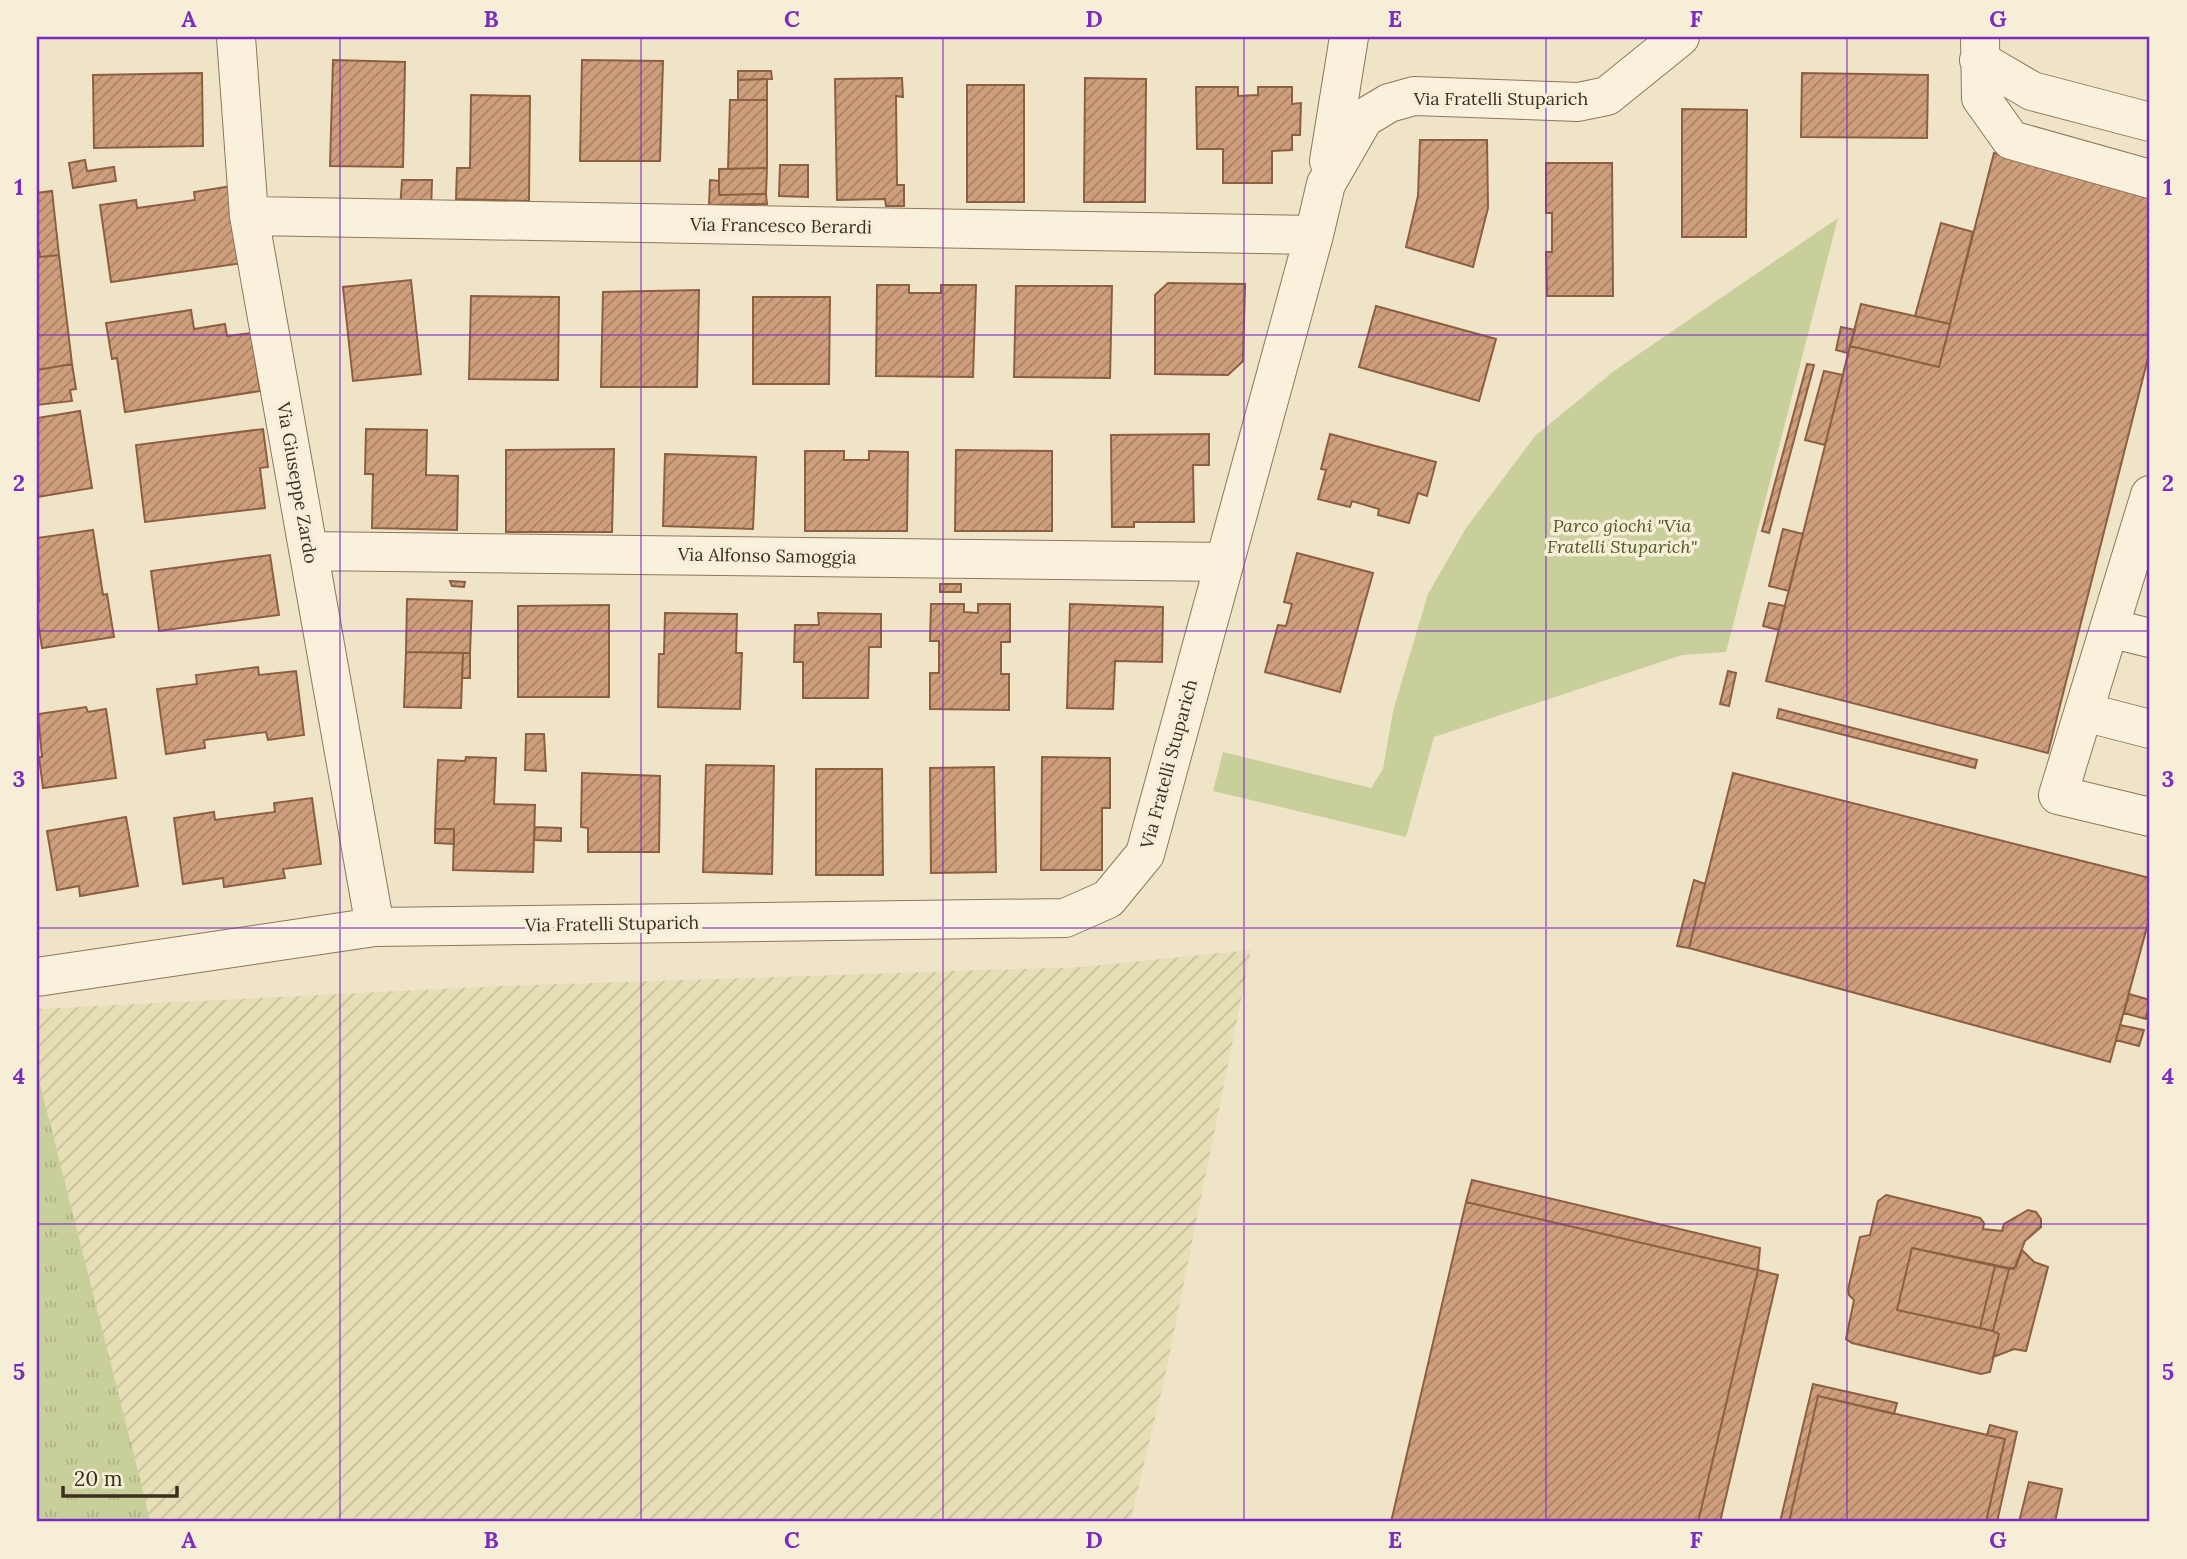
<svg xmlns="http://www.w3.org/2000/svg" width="2187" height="1559" font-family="Lora,serif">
	<defs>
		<pattern id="farmland-furrows" width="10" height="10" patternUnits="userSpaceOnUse" patternTransform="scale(1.75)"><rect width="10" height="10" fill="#e6deb5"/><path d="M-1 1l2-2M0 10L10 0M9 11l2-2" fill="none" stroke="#c6bf9b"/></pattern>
		<pattern id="grass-tufts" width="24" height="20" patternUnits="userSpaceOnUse" patternTransform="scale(1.75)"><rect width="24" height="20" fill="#c9cf9b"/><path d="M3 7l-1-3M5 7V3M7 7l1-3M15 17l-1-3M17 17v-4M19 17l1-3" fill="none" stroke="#aeb285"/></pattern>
		<pattern id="building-hatch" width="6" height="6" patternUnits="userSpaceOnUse" patternTransform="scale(1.75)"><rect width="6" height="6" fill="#cf9f7d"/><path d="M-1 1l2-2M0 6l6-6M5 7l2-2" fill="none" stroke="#a98266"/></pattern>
	</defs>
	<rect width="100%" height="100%" fill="#f0e4c8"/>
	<path fill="url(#farmland-furrows)" d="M1251,950L1165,1376L1130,1522H150L37,1072V1009L502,986L1082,967Z"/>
	<path fill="url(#grass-tufts)" d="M37,1072L143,1491L150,1522H37Z"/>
	<path fill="#c9cf9b" d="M1838,218L1726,652L1682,655L1434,737L1406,837L1213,791L1223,752L1371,788L1383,769L1393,711L1428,594L1466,528L1535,436L1614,371Z"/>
	<path fill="url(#building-hatch)" stroke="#8d5f41" stroke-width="2" d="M333,60L405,62L403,167L330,166Z
		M582,60L663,61L660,161H580Z
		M738,71H771L772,79L738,80Z
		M202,73L203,146L94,148L93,75Z
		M1802,73L1928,75L1927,138L1801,137Z
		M902,78L903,97L896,96L897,185H904V206H886L885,199L837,200L835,79Z
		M1085,78L1146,79L1145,202H1084Z
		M767,79V100H738V80Z
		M967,85H1024V202H967Z
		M1196,87H1238V96L1258,95V87H1292V104L1301,103L1300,135H1292V150L1272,151V183H1223V149H1197Z
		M471,95L530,96L529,201L456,199L457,168H470Z
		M730,100H767V168L728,169Z
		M1682,109L1747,110L1746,237H1682Z
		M1420,140H1487L1488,208L1473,267L1406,247L1418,196Z
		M1994,153L2150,193V350L2048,753L1766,681L1850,346L1939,367Z
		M85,160L87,171L114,167L116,181L73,188L69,163Z
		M1546,163H1612L1613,296H1547L1546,252H1552V213H1546Z
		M780,165H808V197L779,196Z
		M767,168L766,194L719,195V169Z
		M402,180H432L431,211L400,210Z
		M710,180L719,181V195L766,194L767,204L709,205Z
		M232,186L243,263L111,282L100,205L136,200L137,208L195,200L194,192Z
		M52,191L59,255L40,257L39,251L37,252V193Z
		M1941,223L1973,232L1950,324L1915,316Z
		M39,251L40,257L59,255L72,364L37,370V252Z
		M411,280L421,374L353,381L343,287Z
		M1168,283L1245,284L1243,361L1228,375L1155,374V295Z
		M877,285H909V293H941V285H976L973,377L876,376Z
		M1016,286H1112L1110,378L1014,377Z
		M699,290L697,387H601L603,292Z
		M471,296L559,297L558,380L469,379Z
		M753,297H830L829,384H753Z
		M1861,304L1950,324L1939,367L1850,346Z
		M1376,306L1496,339L1479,401L1359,367Z
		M191,310L194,329L225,324L227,336L251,333L260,391L125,412L117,358L112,359L106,323Z
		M1841,327L1855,330L1848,353L1836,350Z
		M72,364L76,389L70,390L72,401L37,405V370Z
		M1807,364L1814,365L1769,533L1762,531Z
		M1824,371L1843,375L1825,445L1805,440Z
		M80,411L92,488L37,497V418Z
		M263,429L268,467L260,468L265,508L145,522L136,445Z
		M366,429L427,430L426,475L458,476L457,530L372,528L373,474H365Z
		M1209,434V465H1193L1194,522H1134V527H1112L1111,435Z
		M1330,434L1436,462L1427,496L1418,493L1409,523L1378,515L1379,509L1352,501L1350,507L1318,499L1326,470L1321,469Z
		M614,449L612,532H506V450Z
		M956,450L1052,451V531H955Z
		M805,451H844V460H869V451L908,452L907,531H805Z
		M665,454L756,457L753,529L663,526Z
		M1783,529L1803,534L1789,591L1769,586Z
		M93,530L103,595L107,594L114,637L42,648L37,614V601H39L37,538Z
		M1297,553L1373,573L1340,692L1265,672L1278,625L1286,626L1292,604L1284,602Z
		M270,555L279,615L159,631L151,571Z
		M450,581L465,582L464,587L452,586Z
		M940,584H961V592H940Z
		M407,599L472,601L470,653L406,652Z
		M1769,603L1785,606L1779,630L1763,626Z
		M931,604H964V612L978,613V604H1010V642H1001V674H1009V710L930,709V673H939V641H930Z
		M1070,604L1163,607L1162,662L1115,661L1113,709L1067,708Z
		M609,605V697H518V606Z
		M665,613L737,614L736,653H742L740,709L658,707L659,654H664Z
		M818,613L881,614V647H869L868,698H803V662H794L795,625H819Z
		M406,652L463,653L461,708L404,707Z
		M463,653H470V678H462Z
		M258,667L259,675L296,671L304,735L268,740L266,732L204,740L205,748L166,754L157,689L197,684L196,675Z
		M1728,671L1736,673L1729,706L1720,704Z
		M86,707L88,712L106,709L116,778L43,788L39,757H42L38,714Z
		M1779,709L1977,760L1975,768L1777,718Z
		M526,734H544L546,771L525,770Z
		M466,757L496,758L494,804L535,805L533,872L453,870L454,829H435L438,760L465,761Z
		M1042,757L1110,758V808H1102V870H1041Z
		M706,765L774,766L772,874L703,872Z
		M994,767L996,872L931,873L930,768Z
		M816,769H882L883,875H816Z
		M582,773L660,776L659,852H588V828L581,827Z
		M1733,773L2150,878V916L2110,1062L1689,948Z
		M312,798L321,864L283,869L285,878L224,887L223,878L183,884L174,818L214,812L215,820L275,812L274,803Z
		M126,817L138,886L80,896L79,886L57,890L47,831Z
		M535,827L561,828V841L534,840Z
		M435,829H454V844L435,843Z
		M1694,880L1705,884L1689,948L1677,946Z
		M2129,994L2150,1000L2146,1019L2124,1013Z
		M2120,1025L2144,1030L2139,1046L2116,1040Z
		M1472,1180L1760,1248L1758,1270L1466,1202Z
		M1886,1195L1980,1218L1984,1223L1983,1229L2002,1231L2004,1224L2028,1210L2036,1212L2041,1219V1227L2025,1241L2014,1269L1912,1248L1897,1310L1993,1331L1999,1334L1990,1372L1981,1374L1852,1343L1846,1339L1854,1300L1849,1295L1848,1290L1860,1237L1870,1235L1878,1201Z
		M1466,1202L1758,1270L1698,1522H1391Z
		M1912,1248L1995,1266L1980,1328L1897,1310Z
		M2022,1250L2034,1262L2048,1267L2026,1351L2014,1349L1993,1357L1999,1334L1993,1331L2009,1269L2016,1267Z
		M1995,1266L2009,1269L1993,1331L1980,1328Z
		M1758,1270L1778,1275L1720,1522H1698Z
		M1813,1384L1897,1403L1894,1414L1818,1396L1789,1522H1780Z
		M1818,1396L2005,1439L1986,1522H1789Z
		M1990,1425L2017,1432L1997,1522H1986L2005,1439L1987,1435Z
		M2029,1482L2062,1489L2055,1522H2019Z"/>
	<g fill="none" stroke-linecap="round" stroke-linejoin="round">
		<g stroke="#8d765c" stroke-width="40">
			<path id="minor" d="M236,37L249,216L375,927
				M1980,37L1981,98L2011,140L2150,179
				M1979,60L2032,91L2150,122
				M1329,161L1349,37
				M249,216L1314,235
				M2150,495L2058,795L2150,817
				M310,551L1224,562
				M2109,628L2150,638
				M2084,712L2150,729
				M37,977L375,927L1065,918L1108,899L1145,854L1314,235L1326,184L1364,118L1389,103L1414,96L1578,102L1607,96L1680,37"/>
		</g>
		<use href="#minor" stroke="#faf1dc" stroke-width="38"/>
	</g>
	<path fill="none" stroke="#7b2cbf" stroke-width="2" stroke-opacity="0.55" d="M340,37V1522M641,37V1522M943,37V1522M1244,37V1522M1546,37V1522M1847,37V1522M37,335H2150M37,631H2150M37,928H2150M37,1224H2150"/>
	<g text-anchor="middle" stroke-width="7" stroke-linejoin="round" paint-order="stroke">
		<g font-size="18" fill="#3d2e20" stroke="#f7eed8">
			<text x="1501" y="105">Via Fratelli Stuparich</text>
			<text transform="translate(781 226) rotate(1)" y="6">Via Francesco Berardi</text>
			<text transform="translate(297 483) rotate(80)" y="6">Via Giuseppe Zardo</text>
			<text transform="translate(767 556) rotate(1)" y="6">Via Alfonso Samoggia</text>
			<text transform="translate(1169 764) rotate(-75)" y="6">Via Fratelli Stuparich</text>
			<text transform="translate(612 924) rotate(-1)" y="6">Via Fratelli Stuparich</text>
		</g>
		<g font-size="18" font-style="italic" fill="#4d5a26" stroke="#f7eed8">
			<text x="1622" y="532">Parco giochi "Via<tspan x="1622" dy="21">Fratelli Stuparich"</tspan></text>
		</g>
	</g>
	<rect width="2187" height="1559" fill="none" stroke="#f7eed8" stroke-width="77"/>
	<path d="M63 1486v10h114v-10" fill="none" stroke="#3d2e20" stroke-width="3.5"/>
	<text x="74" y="1486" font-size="21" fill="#3d2e20" stroke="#f7eed8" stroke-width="5" paint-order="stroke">20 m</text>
	<rect x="38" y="38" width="2110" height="1482" fill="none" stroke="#7b2cbf" stroke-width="2.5"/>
	<g font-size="23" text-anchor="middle" font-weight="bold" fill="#7b2cbf">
		<text x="189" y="27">A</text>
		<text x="491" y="27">B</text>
		<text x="792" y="27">C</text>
		<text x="1094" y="27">D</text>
		<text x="1395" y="27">E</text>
		<text x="1696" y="27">F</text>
		<text x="1998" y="27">G</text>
		<text x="19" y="195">1</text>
		<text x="2168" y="195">1</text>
		<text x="19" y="491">2</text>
		<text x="2168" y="491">2</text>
		<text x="19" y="787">3</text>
		<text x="2168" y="787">3</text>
		<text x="19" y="1084">4</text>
		<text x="2168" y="1084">4</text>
		<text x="19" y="1380">5</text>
		<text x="2168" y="1380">5</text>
		<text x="189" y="1548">A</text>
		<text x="491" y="1548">B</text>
		<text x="792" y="1548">C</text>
		<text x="1094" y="1548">D</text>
		<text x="1395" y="1548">E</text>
		<text x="1696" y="1548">F</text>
		<text x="1998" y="1548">G</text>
	</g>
</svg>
